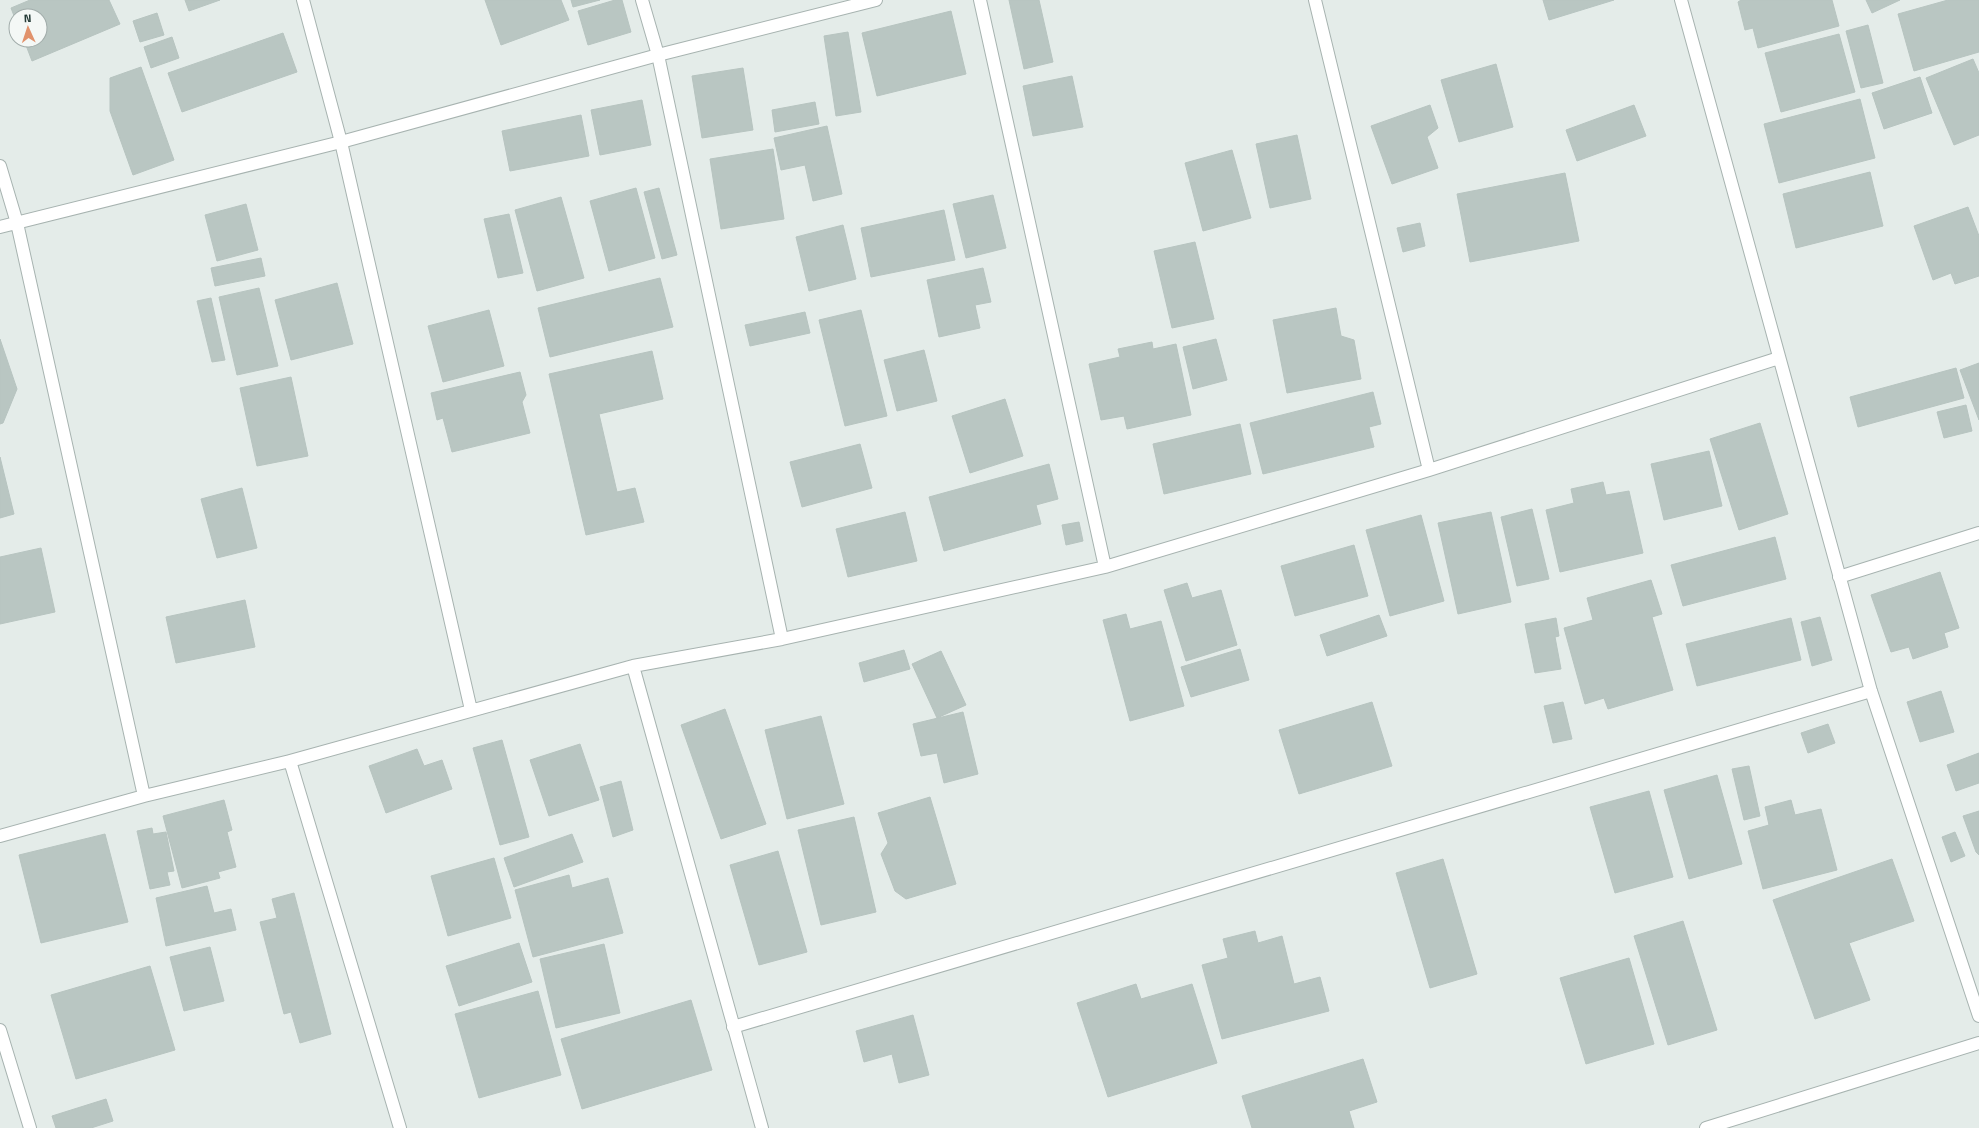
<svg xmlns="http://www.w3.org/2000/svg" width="1979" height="1128" font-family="'Titillium Web',sans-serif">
	<rect width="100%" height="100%" fill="#e4ece9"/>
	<path fill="#b9c6c2" stroke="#b7c4c0" d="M30,0H109L120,24L32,61L24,40H40V16H16V21L11,8Z
		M185,0H220L189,11Z
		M485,0H561L569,20L501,45Z
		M571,0H600L573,7Z
		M615,0H622L631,32L588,45L578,11Z
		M1009,0H1039L1053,62L1024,69Z
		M1543,0H1614L1549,20Z
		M1741,0H1832L1839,26L1758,48L1753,28L1745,30L1738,2Z
		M1866,0H1900L1872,13Z
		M1948,0H1979V52L1914,71L1898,14Z
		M951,11L966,74L877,96L862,33Z
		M157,13L164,35L140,42L133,21Z
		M1868,25L1883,83L1861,88L1846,31Z
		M848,32L861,112L836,116L824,36Z
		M283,33L297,72L182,112L168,73Z
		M1839,34L1855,92L1781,112L1765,53Z
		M172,37L179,58L151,68L144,47Z
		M1973,59L1979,73V135L1954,145L1926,78Z
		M1496,64L1513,127L1459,142L1441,80Z
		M141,67L174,160L133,175L110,111V78Z
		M743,68L753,130L702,138L692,76Z
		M1072,76L1083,127L1033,136L1023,86Z
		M1920,77L1932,113L1884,129L1872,93Z
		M1860,99L1875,158L1779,183L1764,124Z
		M642,100L651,145L600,155L591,110Z
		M815,102L819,124L775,132L772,110Z
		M1430,105L1438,128L1427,137L1438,168L1392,184L1371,126Z
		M1634,105L1646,136L1577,161L1566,130Z
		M581,115L589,156L510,171L502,131Z
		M827,126L842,194L813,201L805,165L781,170L774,138Z
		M1297,135L1311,199L1270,208L1256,144Z
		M773,149L784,219L721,229L710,159Z
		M1232,150L1251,218L1203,231L1185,163Z
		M1870,172L1883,226L1796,248L1783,194Z
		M1565,173L1579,241L1470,262L1457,194Z
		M636,188L655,258L609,271L590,201Z
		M659,188L677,255L662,259L644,192Z
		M993,195L1006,248L966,258L953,204Z
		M561,197L584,278L537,291L515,210Z
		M246,204L258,250L217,261L205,215Z
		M1968,207L1979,236V276L1955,284L1951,273L1933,280L1914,226Z
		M944,210L955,260L871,277L861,228Z
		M509,214L523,273L498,278L484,219Z
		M1420,223L1425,246L1403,252L1397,228Z
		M843,225L856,279L809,291L796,237Z
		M1195,242L1214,319L1172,328L1154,251Z
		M261,258L265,276L215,286L211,268Z
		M983,268L991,302L975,305L980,328L939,337L927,280Z
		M660,278L673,327L550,357L538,308Z
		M337,283L353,344L291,360L275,300Z
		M259,288L278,366L237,375L219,297Z
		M211,298L225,360L212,362L197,301Z
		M1336,308L1341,336L1354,340L1361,379L1287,393L1273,320Z
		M489,310L504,366L443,382L428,326Z
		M861,310L887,416L845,426L819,320Z
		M805,312L810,333L750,346L745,325Z
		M0,339L17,389L3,423L0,424Z
		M1216,339L1227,380L1193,389L1183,347Z
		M1152,342L1153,349L1176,344L1191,415L1127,429L1124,416L1101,420L1089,364L1120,357L1118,349Z
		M924,350L937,401L897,411L884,360Z
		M652,351L663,399L599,414L617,492L635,488L644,522L586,535L549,374Z
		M1979,363V420L1960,370Z
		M1956,368L1964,398L1858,427L1850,397Z
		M520,372L526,395L522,402L530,433L452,452L443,418L437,420L431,393Z
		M291,377L308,456L257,466L240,388Z
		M1373,392L1381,424L1369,427L1374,447L1263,474L1250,423Z
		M1005,399L1023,456L970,473L952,416Z
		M1966,405L1972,431L1944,438L1937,412Z
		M1760,423L1788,514L1739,530L1710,439Z
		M1240,424L1251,474L1164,494L1153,444Z
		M860,444L872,488L802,507L790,462Z
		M1709,451L1722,506L1664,520L1651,464Z
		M0,457L14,514L0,518Z
		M1049,464L1058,499L1036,505L1041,524L944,551L929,497Z
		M1603,482L1606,495L1629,491L1643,553L1560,572L1546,510L1574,503L1571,489Z
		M242,488L257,548L217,558L201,499Z
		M1532,509L1549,579L1517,586L1501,517Z
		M905,512L917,561L848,577L836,529Z
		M1491,512L1511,602L1458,614L1438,523Z
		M1421,515L1444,601L1390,616L1366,530Z
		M1079,522L1083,541L1066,545L1062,525Z
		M1775,537L1786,579L1683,606L1671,565Z
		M1354,545L1368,596L1295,616L1281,566Z
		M41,548L55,612L0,624V557Z
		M1940,572L1959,628L1944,633L1948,647L1913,659L1909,647L1891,652L1871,595Z
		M1651,580L1662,614L1652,617L1673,690L1608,709L1604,698L1585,704L1564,628L1593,620L1587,598Z
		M1187,583L1192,598L1221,590L1237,645L1186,661L1164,590Z
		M245,600L255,647L176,663L166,617Z
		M1126,614L1130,629L1161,621L1184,706L1130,721L1103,620Z
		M1379,615L1387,636L1327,656L1320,635Z
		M1820,617L1832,660L1812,666L1801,622Z
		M1556,618L1559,636L1555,637L1561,669L1535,673L1525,624Z
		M1791,618L1801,660L1697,686L1686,644Z
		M1240,649L1249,680L1191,697L1181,667Z
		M904,650L910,669L864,682L859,663Z
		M941,651L966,705L937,718L912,664Z
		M1941,691L1954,732L1920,742L1907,702Z
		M1372,702L1392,766L1299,794L1279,730Z
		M1563,702L1572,739L1553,743L1544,706Z
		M725,709L766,824L721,839L681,725Z
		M963,712L978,774L944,783L937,753L921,756L913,724Z
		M821,716L844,804L787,819L765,730Z
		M1828,724L1835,743L1808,753L1801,733Z
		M502,740L529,837L500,845L473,748Z
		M580,744L599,800L549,816L530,760Z
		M417,749L424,766L442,760L452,789L386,813L369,766Z
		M1979,753V783L1956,791L1947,765Z
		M1749,766L1760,816L1744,820L1732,769Z
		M1717,775L1742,864L1689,879L1664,790Z
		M621,781L633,830L613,837L600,787Z
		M1649,791L1673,877L1615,893L1590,807Z
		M930,797L956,884L906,899L895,891L881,854L888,843L878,813Z
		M224,800L232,830L227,832L236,867L218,872L220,878L182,888L163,816Z
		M1791,800L1795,815L1821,809L1837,870L1763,889L1748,831L1769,825L1765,807Z
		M1979,811V855L1976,852L1963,816Z
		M854,817L876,912L821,925L798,830Z
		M152,828L153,834L166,832L174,871L167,872L170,885L150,889L137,831Z
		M1955,832L1965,856L1951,862L1942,837Z
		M105,834L128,922L41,943L19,855Z
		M572,834L583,862L514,887L504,858Z
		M778,851L807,952L759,965L730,865Z
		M494,858L511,918L448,936L431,876Z
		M1443,859L1477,974L1430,988L1396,873Z
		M1892,859L1914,921L1849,943L1870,1000L1815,1019L1773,900Z
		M569,875L572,888L608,878L623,933L533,957L515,890Z
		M207,886L214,913L231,909L236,930L166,946L156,898Z
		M294,893L331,1034L300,1043L291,1012L284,1014L260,922L277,918L272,899Z
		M1683,921L1717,1030L1668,1045L1634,936Z
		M1255,931L1258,943L1282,936L1294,984L1320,977L1329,1011L1222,1039L1202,965L1228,958L1223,939Z
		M519,943L532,982L459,1006L446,966Z
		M604,944L620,1013L556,1028L540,959Z
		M210,947L224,1001L184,1011L170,957Z
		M1629,958L1654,1044L1586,1064L1560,978Z
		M150,966L175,1050L76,1079L51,995Z
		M1136,984L1141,999L1192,984L1217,1063L1108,1097L1077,1003Z
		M538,991L561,1075L479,1098L455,1014Z
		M691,1000L712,1070L582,1109L561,1039Z
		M913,1015L929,1075L899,1083L892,1054L864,1062L856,1031Z
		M1363,1059L1377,1102L1349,1111L1354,1128H1252L1242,1096Z
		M106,1099L113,1121L91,1128H56L52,1116Z"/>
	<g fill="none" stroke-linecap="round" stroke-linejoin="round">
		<g stroke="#a7b3b0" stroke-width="14">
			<path id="street" d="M303,0L341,142L471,710
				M642,0L658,55L782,639
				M980,0L1105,567
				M1315,0L1429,470
				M1681,0L1871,691L1979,1016
				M0,166L17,223L144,796
				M0,227L341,142L658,55L876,0
				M1839,577L1979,533
				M633,666L762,1128
				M290,761L400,1128
				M0,836L144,796L290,761L633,666L782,639L1105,567L1429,470L1779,358
				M733,1027L1871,691
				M0,1030L30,1128
				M1706,1128L1979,1043"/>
		</g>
		<use href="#street" stroke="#fff" stroke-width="12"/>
	</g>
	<g transform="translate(28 28) rotate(357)"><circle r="19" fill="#f4f8f6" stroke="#a1acaa"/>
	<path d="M0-3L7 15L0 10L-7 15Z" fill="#e1926c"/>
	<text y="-6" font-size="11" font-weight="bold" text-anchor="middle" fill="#253b37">N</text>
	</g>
</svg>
